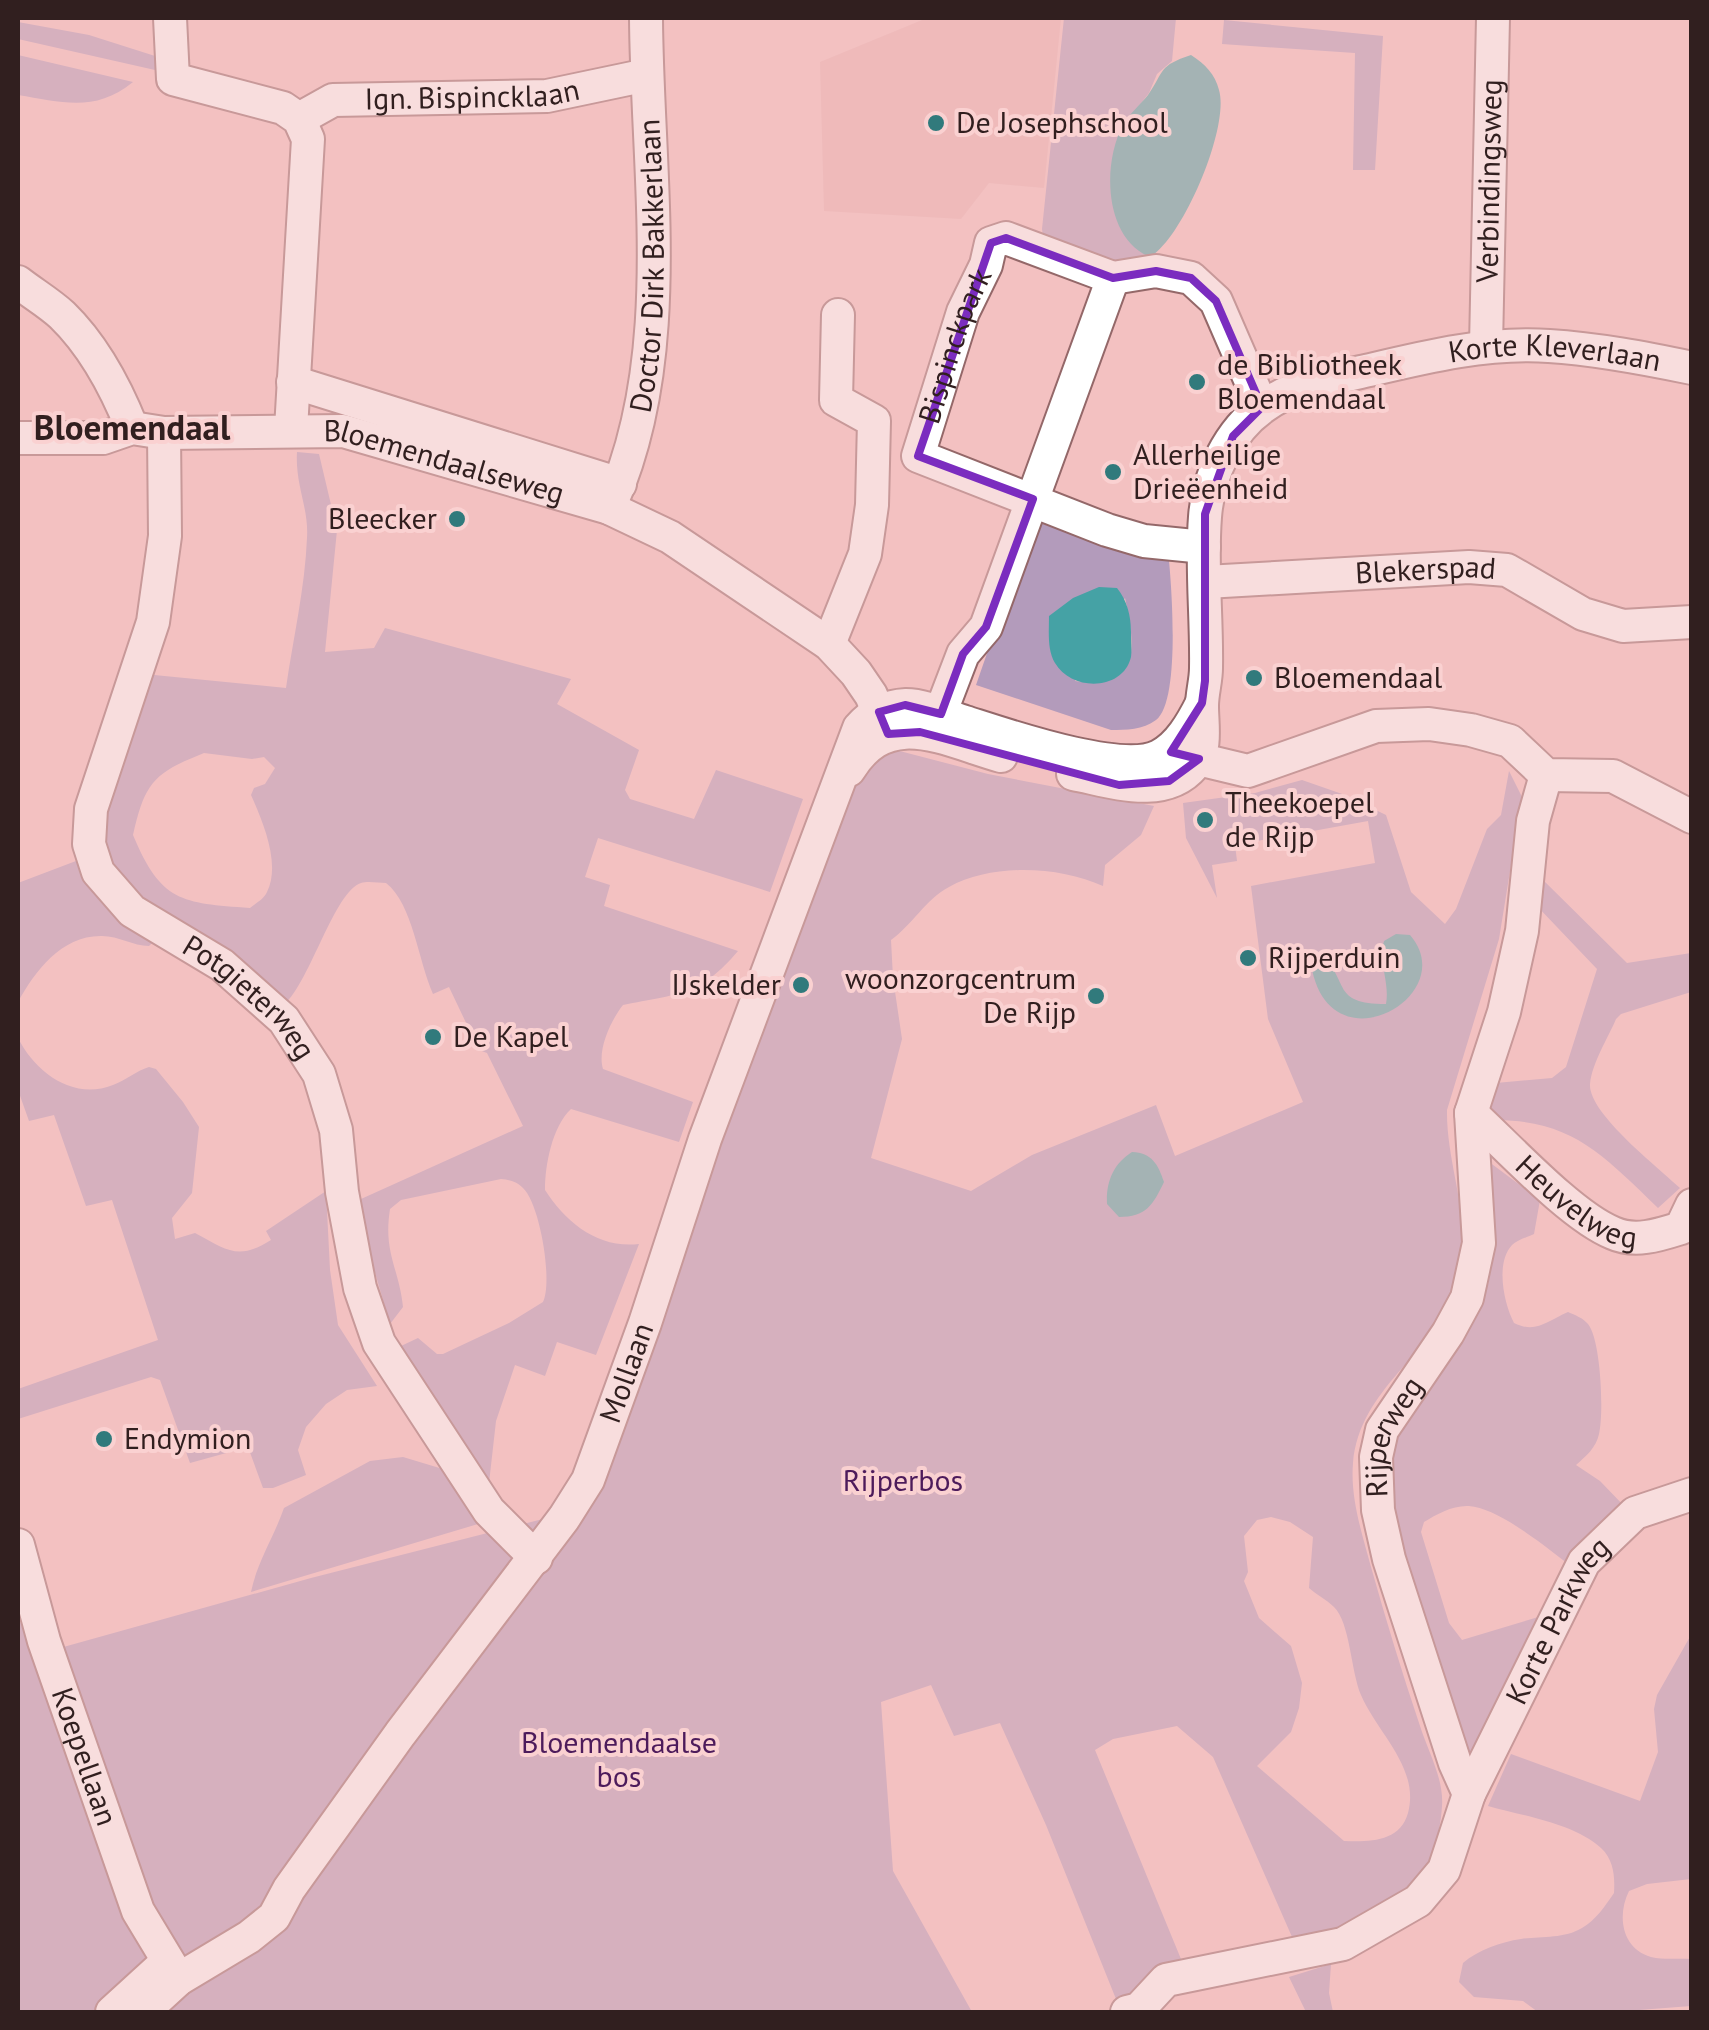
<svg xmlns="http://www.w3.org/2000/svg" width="1709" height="2030" font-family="'PT Sans',sans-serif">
	<rect width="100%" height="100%" fill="#f3c1c1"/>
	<path fill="#eab2b2" d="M927,18H1061L1044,188L989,183L961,219L824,211L820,62Z"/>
	<path fill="#b39bbb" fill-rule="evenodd" d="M1064,18H1176L1172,61L1157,74L1149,93L1123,126L1150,257L1130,273L1044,242L1042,229Z
		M1224,20L1383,36L1375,170H1353L1355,53L1222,44Z
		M18,22L89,35L155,56V70L18,39Z
		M18,55L133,82C95,113 62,102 18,95Z
		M297,452L319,454L337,530L325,652L374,648L385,628L571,679L557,704L639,750L625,790L630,799L694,819L716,770L803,799L770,892L598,838L585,877L610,885L604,906L738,951C700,996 677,994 623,1005C611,1020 597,1050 603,1069L693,1102L679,1142L571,1109C552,1127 545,1165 545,1190C566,1223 599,1249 639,1244L596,1355L557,1342L545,1376L515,1365L496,1421L489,1483L401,1346L418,1338L437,1354H443L509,1323L543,1302C553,1281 540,1204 523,1188C516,1181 510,1180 501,1179L401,1200L390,1209C383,1253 399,1268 403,1307L390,1324L367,1245L361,1199L523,1126L487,1053L479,1050L449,987L433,994C418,961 413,904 386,883C379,883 368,881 361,883C334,892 311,980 284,1005L115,881L99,840L144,674L286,688C293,639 305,588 307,538C309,508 295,485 297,452ZM204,753L252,759L264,757L275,768L265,784L254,788L251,795C263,822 281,864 267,892C264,899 256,903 250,908C181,903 161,902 133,835C145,782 154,773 204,753Z
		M1040,523L1136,555L1169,561C1172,591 1180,702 1156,720C1143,730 1126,730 1111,730L976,685L1031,527ZM1125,598C1136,648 1141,690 1075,681Z
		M888,748L988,774L1154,806L1141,835L1105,865L1103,886C1059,866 992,863 949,887C925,900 913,924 891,940L893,978L902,1039L871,1158L971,1191L1032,1155L1156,1105L1175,1156L1303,1102L1268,1019L1251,886L1375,863L1368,821L1235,845L1237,861L1212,865L1217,898L1186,838L1183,803L1255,793L1302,780L1345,795L1386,815L1411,892L1445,924L1456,909L1487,829L1501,815L1509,771L1525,803L1517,828L1499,939L1447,1110C1446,1170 1477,1229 1456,1289C1434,1354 1359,1388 1353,1463C1350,1497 1362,1534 1371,1567C1386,1620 1402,1673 1420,1726C1428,1751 1444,1779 1442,1806C1440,1838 1430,1872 1405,1894C1375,1920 1332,1931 1296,1946L1213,1757L1177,1726L1113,1739L1095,1750L1190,1981L1126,2001L1123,1996L1116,1999L1046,1825L1000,1723L954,1736L931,1685L881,1702L893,1871L972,2012H18V1615L30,1651L42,1653L311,1578L590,1507L844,777ZM1271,1517L1290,1522L1313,1537L1309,1588C1317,1595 1327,1600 1334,1607C1350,1622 1351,1672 1361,1695C1378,1734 1420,1768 1408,1813C1400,1842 1369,1842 1344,1841L1257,1766L1291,1732L1299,1708L1302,1683L1291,1646L1259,1618L1244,1581L1248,1572L1244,1536L1257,1520Z
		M76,861C93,899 116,924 154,941L149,946C133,946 119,936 102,936C62,935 35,971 18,1002V883Z
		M1540,877L1627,963L1691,953V992L1621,1014L1616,1019C1608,1038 1592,1063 1590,1084C1588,1113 1659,1168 1680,1188L1658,1208C1599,1151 1567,1115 1479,1121L1485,1084L1552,1078L1566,1067L1597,969L1536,905Z
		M18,1038C35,1072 73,1101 113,1085C126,1080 136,1071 149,1067L156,1069L183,1102L199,1127L192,1193L172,1218L175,1239L195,1233C227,1250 238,1261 271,1240L266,1231L326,1191L330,1270L338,1325L377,1386L347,1390L326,1404L306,1427L298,1450L306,1475L273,1488H263L248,1447L190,1463L160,1380L151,1377L18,1419V1389L158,1340L112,1200L86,1206L54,1115L29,1121L18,1090Z
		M1477,1153L1540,1200L1534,1234C1528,1237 1517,1240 1512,1245C1495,1263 1504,1304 1514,1323C1536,1334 1547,1321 1568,1312C1575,1315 1583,1318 1588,1324C1601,1340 1604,1413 1599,1434C1596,1448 1586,1456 1576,1465L1600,1481L1626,1508L1571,1566C1547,1548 1499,1508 1469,1506C1453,1505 1437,1514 1424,1522L1421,1532L1449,1623L1462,1640L1545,1615L1467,1773L1395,1540L1385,1458L1411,1400L1478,1308L1488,1285L1492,1264V1236Z
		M403,1457L456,1473L488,1521L251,1592C257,1562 274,1537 284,1508L370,1461Z
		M1691,1635V1879L1647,1884L1629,1891C1617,1915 1621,1948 1651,1957C1663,1960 1679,1958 1691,1959V2006L1613,2012H1538L1523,2001L1474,1997L1459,1982L1463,1963C1478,1950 1501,1942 1521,1939C1541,1936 1564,1939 1582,1928C1596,1920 1605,1906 1614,1893C1615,1877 1614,1860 1601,1848C1573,1823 1523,1816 1488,1806L1511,1754L1640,1801L1658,1752L1654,1709L1657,1695Z
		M1331,1964L1329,1993L1333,2012H1306L1289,1977Z"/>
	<path fill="#45a2a5" d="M1191,55C1205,64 1215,74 1219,90C1230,127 1183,238 1150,257C1104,238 1102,164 1123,125C1129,114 1140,105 1148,95C1165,70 1158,66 1191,55Z
		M1099,587L1117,588C1127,600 1131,616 1131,632C1131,640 1132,650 1131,657C1123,691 1072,692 1055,663C1047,650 1049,631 1049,616L1073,598Z
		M1396,934L1410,935C1463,996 1328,1072 1311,964L1320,953C1351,982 1330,1004 1386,1004C1390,982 1378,963 1384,941Z
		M1132,1152C1152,1153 1158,1164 1164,1182C1153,1205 1146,1217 1119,1217L1107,1204C1106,1182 1113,1164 1132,1152Z"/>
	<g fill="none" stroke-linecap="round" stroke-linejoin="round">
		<g stroke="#946869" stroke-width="36">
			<g id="minor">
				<path d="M170,18L173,79L283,108L299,119L308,139L291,429"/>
				<path id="s1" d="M299,119L333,100L547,96L647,75"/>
				<path d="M18,282C32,293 49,303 62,315C94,346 116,388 132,428"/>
				<path id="s2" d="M1486,346L1493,18"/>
				<path d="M293,382L620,484"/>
				<path id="s3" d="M164,433L165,536L153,622L91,809L89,844L98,872L132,911L222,965L284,1020L319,1074L336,1130L342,1192L360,1288L379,1343L489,1511L536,1558"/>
				<path id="s4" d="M18,438H103L132,428L164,433L343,431L609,508L670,537L829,644L856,673L871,695L887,732"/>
				<path id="s5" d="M609,508C678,358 647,178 646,18"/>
				<path id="s6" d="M1204,547L1144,541L1107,530L918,456L963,312L986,265L991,243L1006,238L1113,278L1156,271L1191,278L1216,301L1262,407"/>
				<path id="s7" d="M1206,582L1469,567L1507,570L1583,614L1623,626L1692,622"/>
				<path d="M829,644L865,554L872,505L874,421L836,400L838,315"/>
				<path d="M940,714L963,654L986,627L1113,278"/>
				<path d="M1177,754L1248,771L1376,726L1429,724L1471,730L1510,741L1546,775L1613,776L1692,817"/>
				<path d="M849,770C888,706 944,740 1001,756"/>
				<path id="s8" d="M1073,774C1111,781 1164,801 1194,765C1207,749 1202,725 1202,706C1202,693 1206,681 1206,668C1207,618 1201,567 1205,517C1208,475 1229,431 1263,407C1294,384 1334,378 1370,370C1429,356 1488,342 1549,346C1597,349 1644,358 1692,368"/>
				<path id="s9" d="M1471,1113C1507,1146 1571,1216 1613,1233C1635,1243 1659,1235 1681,1228L1692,1205"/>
				<path id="s10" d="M18,1545L44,1641L138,1911L179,1979"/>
				<path id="s11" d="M1469,1794L1584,1562L1635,1513L1692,1494"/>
				<path d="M112,2012L158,1970"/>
				<path id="s12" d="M143,2012L179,1979L249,1937L274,1917L289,1889L400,1734L564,1518L588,1480L645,1323L705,1139L859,728C871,714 887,706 906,705C925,705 947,716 965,722C1006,735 1121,775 1159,756C1179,746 1192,723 1202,703"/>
				<path id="s13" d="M1127,2012L1139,2009L1166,1980L1343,1944L1418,1901L1444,1870L1469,1794L1455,1763L1389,1559L1378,1510L1376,1457L1382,1430L1448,1333L1467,1298L1479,1243L1471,1113L1504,1012L1522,931L1533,821L1546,775"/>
			</g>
		</g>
		<use href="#minor" stroke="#fff" stroke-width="32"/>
	</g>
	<path d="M0 0H1709V2030H0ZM1006,238L1113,278L1156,271L1191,278L1216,301L1262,407L1233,436L1205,514V681L1202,703L1171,752L1199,759L1169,781L1119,785L920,732L888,734L879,712L905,705L941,714L963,654L986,627L1033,499L918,456L991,243Z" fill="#f3c1c1" fill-opacity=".55" fill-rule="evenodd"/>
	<path fill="none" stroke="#7b2cbf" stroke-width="8" stroke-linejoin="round" d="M1006,238L1113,278L1156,271L1191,278L1216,301L1262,407L1233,436L1205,514V681L1202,703L1171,752L1199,759L1169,781L1119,785L920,732L888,734L879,712L905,705L941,714L963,654L986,627L1033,499L918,456L991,243Z"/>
	<g fill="#317a7c" stroke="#fad1d1" stroke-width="4">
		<circle cx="936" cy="123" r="10"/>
		<circle cx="1197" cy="382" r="10"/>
		<circle cx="1113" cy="472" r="10"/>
		<circle cx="457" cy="519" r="10"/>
		<circle cx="1254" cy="678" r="10"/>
		<circle cx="1205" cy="820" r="10"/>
		<circle cx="1248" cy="958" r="10"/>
		<circle cx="801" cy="985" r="10"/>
		<circle cx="1096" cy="996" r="10"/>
		<circle cx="433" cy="1037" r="10"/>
		<circle cx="104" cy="1439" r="10"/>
	</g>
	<g text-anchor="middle" stroke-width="8" stroke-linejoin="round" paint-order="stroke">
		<g font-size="30" fill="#311f1f" stroke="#fad1d1">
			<text dy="10" stroke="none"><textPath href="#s1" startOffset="178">Ign. Bispincklaan</textPath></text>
			<text dy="10" stroke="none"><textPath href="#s2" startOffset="165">Verbindingsweg</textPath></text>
			<text dy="10" stroke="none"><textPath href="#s5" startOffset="248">Doctor Dirk Bakkerlaan</textPath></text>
			<text dy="10" stroke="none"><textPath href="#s6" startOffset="418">Bispinckpark</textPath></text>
			<text dy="10" stroke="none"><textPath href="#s8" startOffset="808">Korte Kleverlaan</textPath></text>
			<text dy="10" stroke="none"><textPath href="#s4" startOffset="432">Bloemendaalseweg</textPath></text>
			<text dy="10" stroke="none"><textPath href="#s7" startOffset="220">Blekerspad</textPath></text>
			<text dy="10" stroke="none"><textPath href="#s3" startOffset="650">Potgieterweg</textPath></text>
			<text dy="10" stroke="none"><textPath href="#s9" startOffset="140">Heuvelweg</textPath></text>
			<text dy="10" stroke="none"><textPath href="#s12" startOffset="815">Mollaan</textPath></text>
			<text dy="10" stroke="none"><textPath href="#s13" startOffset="815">Rijperweg</textPath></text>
			<text dy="10" stroke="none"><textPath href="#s11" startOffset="195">Korte Parkweg</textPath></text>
			<text dy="10" stroke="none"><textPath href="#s10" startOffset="222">Koepellaan</textPath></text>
		</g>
		<g font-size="30" fill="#311f1f" stroke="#fad1d1" text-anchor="start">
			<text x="956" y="133">De Josephschool</text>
			<text x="1217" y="375">de Bibliotheek<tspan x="1217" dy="34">Bloemendaal</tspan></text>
			<text x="1133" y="465">Allerheilige<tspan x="1133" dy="34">Drieëenheid</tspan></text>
			<text x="437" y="529" text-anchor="end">Bleecker</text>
			<text x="1274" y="688">Bloemendaal</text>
			<text x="1225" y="813">Theekoepel<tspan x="1225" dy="34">de Rijp</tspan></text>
			<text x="1268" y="968">Rijperduin</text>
			<text x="1076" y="989" text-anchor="end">woonzorgcentrum<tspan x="1076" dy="34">De Rijp</tspan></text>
			<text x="781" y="995" text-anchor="end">IJskelder</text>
			<text x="453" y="1047">De Kapel</text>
			<text x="124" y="1449">Endymion</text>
		</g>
		<g font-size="30" fill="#4d1b5b" stroke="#fad1d1">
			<text x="903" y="1491">Rijperbos</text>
			<text x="619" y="1753">Bloemendaalse<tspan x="619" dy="34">bos</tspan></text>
		</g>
		<g font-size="35" font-weight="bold" fill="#311f1f" stroke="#fad1d1">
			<text x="132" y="440">Bloemendaal</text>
		</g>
	</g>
	<rect width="1709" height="2030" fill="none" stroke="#311f1f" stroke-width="40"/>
</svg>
